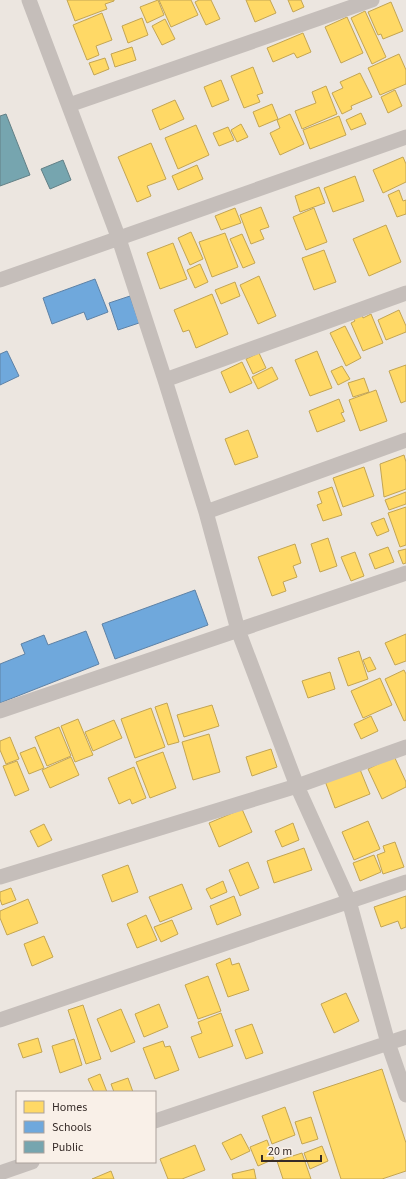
<svg xmlns="http://www.w3.org/2000/svg" width="406" height="1179" font-family="'Source Sans 3',sans-serif">
	<rect width="100%" height="100%" fill="#ece6e0"/>
	<path fill="#ffd966" stroke="#c3a553" d="M67,0H114V1L105,4L107,9L75,21Z
		M158,0L164,15L147,23L140,7Z
		M159,0H191L198,15L171,27Z
		M199,0H211L220,19L206,25L195,2Z
		M246,0H270L276,13L255,22Z
		M288,0H301L304,7L293,12Z
		M391,2L403,31L383,39L381,34L378,35L368,12Z
		M365,11L386,57L372,64L351,18Z
		M102,13L112,40L96,46L99,55L87,60L73,25Z
		M347,17L363,53L341,63L325,27Z
		M142,18L148,35L128,43L122,26Z
		M165,19L175,39L162,45L152,26Z
		M303,33L311,52L297,58L294,53L273,62L267,48Z
		M132,47L136,60L115,67L111,54Z
		M399,54L406,70V84L380,95L368,68Z
		M105,58L109,69L94,75L89,63Z
		M253,67L263,93L257,95L260,102L244,108L231,76Z
		M360,73L372,97L351,106L352,109L342,114L332,93L343,88L340,82Z
		M221,80L229,100L212,107L204,87Z
		M326,86L337,114L302,129L295,111L316,103L312,92Z
		M395,90L402,106L388,113L381,97Z
		M175,100L184,119L160,130L152,110Z
		M272,104L278,119L259,127L253,112Z
		M361,113L366,124L351,130L346,120Z
		M290,114L304,144L280,155L270,133L280,128L277,120Z
		M339,116L346,135L310,149L303,130Z
		M241,124L248,137L237,142L231,130Z
		M196,125L209,155L178,169L165,138Z
		M228,127L234,140L219,146L213,133Z
		M151,143L166,179L147,186L151,196L137,202L118,157Z
		M403,157L406,164V182L383,193L373,170Z
		M197,165L203,179L178,190L172,176Z
		M355,176L364,201L333,212L324,188Z
		M319,187L325,203L300,212L295,196Z
		M399,190L403,201L406,200V214L397,217L388,195Z
		M261,207L269,227L260,230L264,239L251,244L240,215Z
		M235,208L241,223L221,230L215,216Z
		M314,208L327,242L306,250L293,217Z
		M386,225L401,262L369,276L353,239Z
		M191,232L203,259L190,265L178,238Z
		M225,233L238,267L212,277L199,242Z
		M242,234L255,263L243,268L230,239Z
		M173,243L187,279L160,289L147,253Z
		M324,250L336,282L314,290L302,258Z
		M200,264L208,282L195,288L187,270Z
		M259,276L276,316L258,324L240,285Z
		M235,282L240,296L221,304L215,290Z
		M212,294L228,334L196,348L189,330L183,332L174,310Z
		M399,310L406,326V332L386,340L378,320Z
		M362,314L363,318L371,314L383,343L363,351L351,323L355,321L353,318Z
		M345,326L361,358L346,366L330,333Z
		M317,351L332,388L310,396L295,360Z
		M259,353L266,368L253,374L246,359Z
		M242,362L252,383L230,393L221,372Z
		M406,365V401L401,403L389,371Z
		M342,366L350,379L338,385L331,371Z
		M272,367L278,379L258,389L252,377Z
		M364,378L369,392L353,397L348,383Z
		M376,390L387,421L360,431L349,400Z
		M339,399L344,412L341,413L345,421L317,432L309,411Z
		M248,430L258,457L235,465L225,439Z
		M404,455L406,462V489L384,497L380,464Z
		M364,467L374,496L343,507L333,478Z
		M332,487L342,515L323,521L317,505L322,503L318,492Z
		M406,492V504L389,510L385,500Z
		M406,507V545L400,547L388,513Z
		M384,518L389,531L377,536L371,523Z
		M328,538L337,566L320,572L311,544Z
		M295,544L301,563L293,566L297,577L283,582L286,591L272,596L258,557Z
		M388,547L394,562L375,569L369,554Z
		M406,549V563L403,564L398,551Z
		M355,552L364,576L351,581L341,557Z
		M406,634V661L395,665L385,643Z
		M359,651L368,679L348,686L338,658Z
		M370,657L376,669L368,672L363,660Z
		M404,670L406,674V720L404,721L385,679Z
		M330,672L335,689L308,698L302,681Z
		M380,678L392,705L363,718L351,691Z
		M167,703L179,742L168,745L155,707Z
		M212,705L219,726L184,737L177,715Z
		M151,708L165,747L135,758L121,719Z
		M371,716L378,731L361,739L354,724Z
		M78,719L93,755L75,762L61,726Z
		M114,720L122,738L93,751L85,732Z
		M59,727L71,756L47,766L35,737Z
		M209,734L220,772L193,780L182,742Z
		M10,737L19,759L6,764L0,750V741Z
		M35,747L44,768L29,774L20,753Z
		M271,749L277,767L252,776L246,757Z
		M163,752L176,788L150,798L136,762Z
		M394,756L406,782V787L382,799L368,769Z
		M71,757L79,775L50,788L42,770Z
		M17,761L29,790L15,796L3,766Z
		M134,767L146,798L132,804L130,799L119,804L108,778Z
		M359,767L370,794L335,808L325,781Z
		M242,809L252,832L219,847L209,823Z
		M368,821L380,849L354,860L342,832Z
		M293,823L299,840L282,847L275,831Z
		M44,824L52,840L38,847L30,831Z
		M395,842L404,867L383,874L377,855L385,852L383,846Z
		M304,848L312,870L274,883L267,861Z
		M374,855L381,872L360,881L353,863Z
		M248,862L259,888L240,896L229,870Z
		M128,865L138,892L112,902L102,875Z
		M223,881L227,892L211,899L206,889Z
		M182,884L192,909L160,922L149,897Z
		M11,888L16,900L2,905L0,899V892Z
		M234,896L241,915L217,925L210,906Z
		M406,896V927L401,929L398,921L381,927L374,907Z
		M28,899L38,923L7,935L0,918V911Z
		M146,915L157,940L137,948L127,924Z
		M172,920L178,934L161,942L154,927Z
		M44,936L53,957L32,966L24,944Z
		M230,958L232,965L239,963L249,990L228,997L216,964Z
		M208,976L221,1011L198,1019L185,985Z
		M346,993L359,1021L334,1033L321,1004Z
		M159,1004L168,1027L144,1037L135,1014Z
		M83,1005L101,1059L86,1064L68,1010Z
		M121,1009L135,1042L111,1052L97,1019Z
		M221,1013L233,1046L199,1058L191,1037L202,1033L198,1022Z
		M252,1024L263,1053L246,1059L235,1030Z
		M38,1038L42,1052L23,1058L18,1044Z
		M74,1039L82,1065L60,1073L52,1046Z
		M163,1041L165,1047L170,1046L179,1070L155,1079L143,1048Z
		M382,1069L406,1143V1171L382,1179H341L313,1092Z
		M100,1074L107,1092H94L88,1079Z
		M128,1078L133,1092H114L111,1084Z
		M285,1107L295,1135L272,1144L262,1116Z
		M311,1117L318,1139L302,1144L295,1122Z
		M241,1134L250,1151L231,1160L222,1143Z
		M267,1140L274,1159L258,1166L250,1147Z
		M195,1145L205,1170L182,1179H168L160,1159Z
		M322,1146L328,1161L310,1169L304,1153Z
		M302,1153L311,1179H283L277,1161Z
		M254,1169L256,1179H233L232,1174Z
		M111,1171L114,1179H92Z"/>
	<path fill="#6fa8dc" stroke="#5e82a6" d="M95,279L108,312L87,320L84,312L52,324L43,298Z
		M130,296L139,323L118,330L109,303Z
		M7,351L19,376L0,385V354Z
		M195,590L208,625L115,659L102,624Z
		M86,631L99,664L0,703V664L25,654L21,644L44,635L48,645Z"/>
	<path fill="#76a5af" stroke="#638086" d="M6,114L30,175L0,186V116Z
		M63,160L71,180L50,189L41,169Z"/>
	<g fill="none" stroke-linecap="round" stroke-linejoin="round">
		<path stroke="#c5beba" stroke-width="15" d="M29,0L119,239L165,380L206,512L238,630L297,786L349,901L388,1043L406,1095
			M69,105L372,0
			M0,280L406,137
			M165,380L406,293
			M206,512L406,440
			M0,711L406,573
			M0,877L297,786L406,747
			M0,1020L406,882
			M155,1121L406,1037
			M0,1173L32,1162"/>
	</g>
	<rect x="16" y="1091" width="140" height="72" fill="#f9f0e8" stroke="#aba19b"/>
	<rect x="24" y="1101" width="20" height="12" fill="#ffd966" stroke="#aba19b"/>
	<text x="52" y="1111" font-size="12" fill="#362b28">Homes</text>
	<rect x="24" y="1121" width="20" height="12" fill="#6fa8dc" stroke="#aba19b"/>
	<text x="52" y="1131" font-size="12" fill="#362b28">Schools</text>
	<rect x="24" y="1141" width="20" height="12" fill="#76a5af" stroke="#aba19b"/>
	<text x="52" y="1151" font-size="12" fill="#362b28">Public</text>
	<path d="M262 1155v6h59v-6" fill="none" stroke="#362b28" stroke-width="2"/>
	<text x="268" y="1155" font-size="12" fill="#362b28" stroke="#f9f0e8" stroke-width="3" paint-order="stroke">20 m</text>
</svg>
